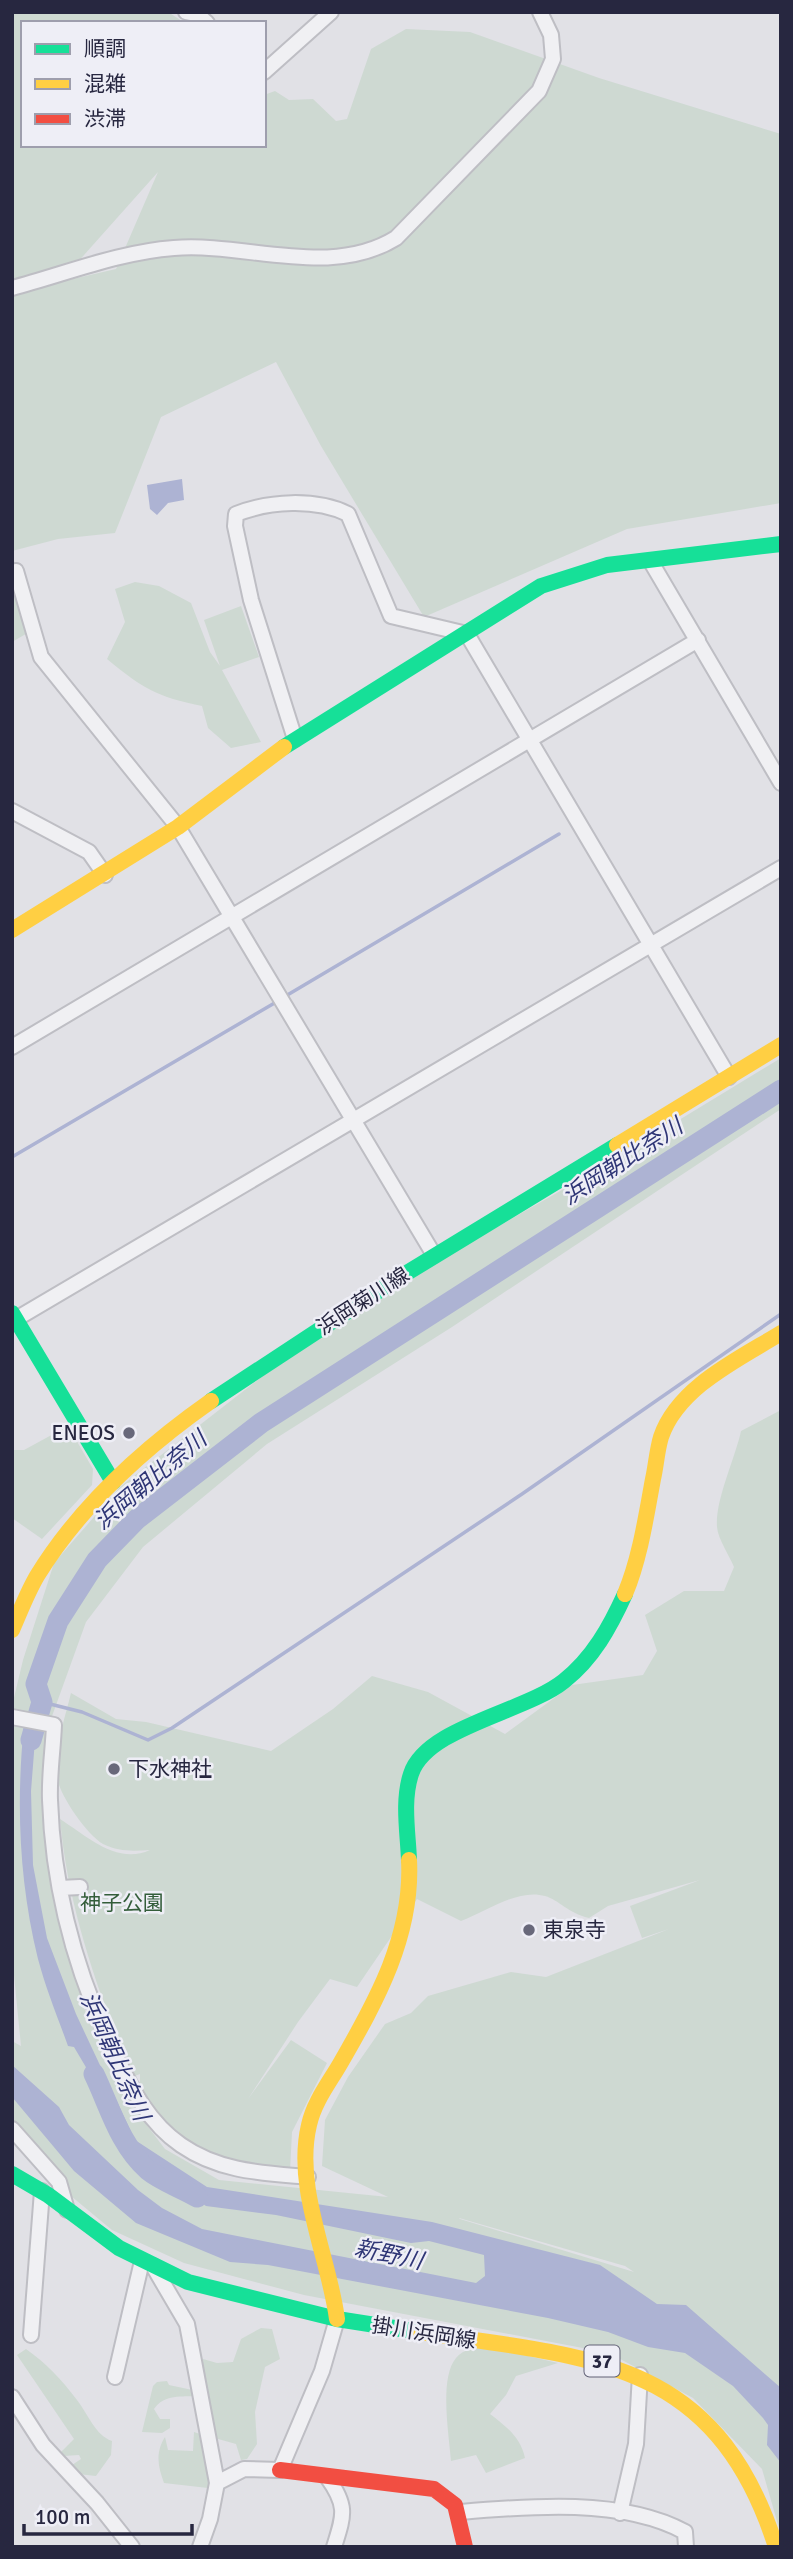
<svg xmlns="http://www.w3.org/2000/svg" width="793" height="2559" font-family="Signika,'Noto Sans JP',sans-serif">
	<rect width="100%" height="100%" fill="#e1e1e6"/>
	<path fill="#ced9d2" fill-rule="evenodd" d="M12,12H168L185,23H23V145H264V95L275,91L289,100L313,99L336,121L347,119L371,49L406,29L470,32L599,78L781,134V503L627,529L424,617L321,446L276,362L161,417L115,533L58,539L12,551V293L116,269L158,172L76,264L12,279Z
		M12,552L31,631L12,642Z
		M135,582L159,586L191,603L210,652L220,666L204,620L241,606L259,657L222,670L261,742L231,748L208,728L202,706C157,697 142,688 107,659L125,622L115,589Z
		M781,1058V1109L452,1327L267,1444L143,1547L86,1622L47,1730L42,1798L60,1922L84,2008L122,2093L165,2149L219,2180L388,2197L322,2166L325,2120L348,2077L385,2024L411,2013L428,1996L511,1972L546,1977L669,1929L642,1938L630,1906L700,1880L608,1906L589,1918C568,1913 559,1900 545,1896C518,1888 486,1912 461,1921L417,1899L357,1987L330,1979L298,2022L248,2099L291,2040L327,2063L292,2132L290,2171L230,2164L182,2139L154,2111L140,2089V2074L132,2077C99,1993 68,1910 60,1819C88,1837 117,1865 150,1850C134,1851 119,1852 103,1844C86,1834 57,1792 56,1773C55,1746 65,1718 71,1693L116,1719L146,1722L271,1751L333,1709L372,1676L428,1692L505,1734L572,1685L643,1675L657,1651L645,1615L684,1591H724L734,1567C729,1555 718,1539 717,1527C715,1500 735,1459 741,1431L781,1410V2535L762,2469L693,2398L609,2353L304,2295L184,2263L112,2230L71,2196L67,2187L12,2124V2041L21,2046L12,1955V1706L23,1660L54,1563L120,1487L268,1372L420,1271L597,1170ZM459,2218L625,2266L634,2272L460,2219Z
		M68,1426L93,1469L92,1485L42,1539L12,1518V1450H24Z
		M261,2328L272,2329L280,2359L265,2367L255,2412L257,2444L247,2459L241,2460L236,2444L211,2437L201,2367L203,2359L217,2363L233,2362L241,2339Z
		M486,2346L558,2363L516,2376L506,2395L490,2414C506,2426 521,2438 525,2458L486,2473L476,2455L451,2461C449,2435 439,2378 456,2358C463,2349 476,2348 486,2346Z
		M26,2349C46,2363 62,2380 77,2400C88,2414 95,2435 112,2441L111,2455L96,2476L78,2474L72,2465L81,2459L79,2455L64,2456L59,2454L74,2439L17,2355Z
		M167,2381L169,2385L197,2391L198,2396C182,2397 164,2394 154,2409L160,2419H170V2428L162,2433L142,2432L153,2386L157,2382Z
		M194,2432L203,2435L212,2476L208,2488L164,2483C158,2467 155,2453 165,2437L168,2450L193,2451Z"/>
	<path fill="#adb3d3" d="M182,479L184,500L168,503L157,515L150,509L147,485Z
		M24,1724L36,1727L31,1791L33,1865L47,1938L76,2014L135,2140L207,2187L432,2222L600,2265L657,2304L686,2305L781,2388V2463L767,2445L768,2425L763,2418L733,2386L685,2353L648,2347L608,2332L548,2318L268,2265L230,2262L136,2223L74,2171L12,2097V2065L59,2107L69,2125L138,2190L162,2208L202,2229L476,2283L485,2276L484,2255L429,2241L411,2243L276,2215L206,2206L142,2162L74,2047L68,2046C58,2018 46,1989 38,1959C19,1881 16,1804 24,1724Z"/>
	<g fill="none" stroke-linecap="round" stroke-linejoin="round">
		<path stroke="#adb3d3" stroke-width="3.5" d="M284,997L559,834
			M12,1157L278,1001
			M42,1702L82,1712L148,1740L172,1728L522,1494L781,1314"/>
		<path stroke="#adb3d3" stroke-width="21" d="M31,1740L42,1702L36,1684L58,1621L97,1560L137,1519L261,1423L781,1090
			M94,2074C110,2107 119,2144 148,2170C161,2181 182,2188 197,2197"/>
		<g stroke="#bebec4" stroke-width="18">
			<path id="street" d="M186,12L197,14L207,23
				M264,72L331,12
				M12,288C65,274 119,252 174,248C246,242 330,279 396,238L539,91L553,59L551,35L540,12
				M651,562L781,783
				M16,571L41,657L178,827L434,1255
				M295,739L251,600L235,526L236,514C269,501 315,498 348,514L391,616L467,634L729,1077
				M12,811L89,852L105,875
				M12,1047L698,640
				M16,1319L781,868
				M12,1717L54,1725C53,1750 49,1775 50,1800C53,1889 77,1977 116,2056C132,2090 149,2123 181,2145C220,2172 263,2173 308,2177
				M60,1888L80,1887
				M12,2129L59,2182L67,2210
				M153,2266L187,2324L217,2483L210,2519L200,2547
				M31,2335L42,2191
				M115,2377L142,2261
				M12,2397L43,2445L97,2503L132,2547
				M327,2477C348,2506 344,2515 334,2547
				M217,2483L244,2469L280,2470L322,2371L337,2319
				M461,2512C529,2506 623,2498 685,2532L686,2547
				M620,2513L636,2444L640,2375"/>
		</g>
		<use href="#street" stroke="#f0f0f3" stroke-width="14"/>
		<path stroke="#16e098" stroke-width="16" d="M284,747L541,586L607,565L781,544
			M12,1313L113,1482
			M211,1401L392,1282L617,1145
			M409,1860C408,1833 402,1801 411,1774C426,1727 526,1712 564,1681C593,1658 610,1627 625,1594
			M12,2174L48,2195L119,2248L188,2282L337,2319L420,2332"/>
		<path stroke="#ffcf43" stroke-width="16" d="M12,930L178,827L284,747
			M617,1145L781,1045
			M625,1594C640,1558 646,1517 653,1479C656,1466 657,1450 661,1437C678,1387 739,1359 781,1333
			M12,1630C20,1612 27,1593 37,1576C80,1506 144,1448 211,1401
			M337,2319C329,2257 294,2188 309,2125C314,2102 329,2083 340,2064C377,2000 413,1935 409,1860
			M420,2332C590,2358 715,2357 776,2547"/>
		<path stroke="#f24e42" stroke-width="16" d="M280,2470L434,2489L455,2505L465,2547"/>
	</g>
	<g fill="#68687a" stroke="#eeeef6" stroke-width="2.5">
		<circle cx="129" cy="1433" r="7"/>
		<circle cx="114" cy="1769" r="7"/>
		<circle cx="529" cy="1930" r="7"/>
	</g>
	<g text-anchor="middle" stroke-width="5" stroke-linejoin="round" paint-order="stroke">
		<rect fill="#eeeef6" stroke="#636377" stroke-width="2" x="584.5" y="2345.5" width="35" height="31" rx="5"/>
		<g font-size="19" font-weight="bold" fill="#272740">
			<text x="602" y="2368">37</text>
		</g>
		<g font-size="21" fill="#272740" stroke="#eeeef6">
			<text transform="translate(363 1301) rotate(-33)" y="7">浜岡菊川線</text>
			<text transform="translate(424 2333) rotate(9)" y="7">掛川浜岡線</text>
		</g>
		<g font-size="21" fill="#272740" stroke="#eeeef6" text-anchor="start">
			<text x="115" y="1440" text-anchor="end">ENEOS</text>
			<text x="128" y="1776">下水神社</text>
			<text x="543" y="1937">東泉寺</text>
		</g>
		<g font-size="21" fill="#335d3a" stroke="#eeeef6">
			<text x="122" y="1910">神子公園</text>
		</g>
		<g font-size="23" font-style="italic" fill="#2f3676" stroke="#eeeef6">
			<text transform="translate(622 1161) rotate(-33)" y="8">浜岡朝比奈川</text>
			<text transform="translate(150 1480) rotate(-40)" y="8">浜岡朝比奈川</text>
			<text transform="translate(115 2056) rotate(66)" y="8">浜岡朝比奈川</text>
			<text transform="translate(389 2254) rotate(12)" y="8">新野川</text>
		</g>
	</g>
	<rect width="793" height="2559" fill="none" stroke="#272740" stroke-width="28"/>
	<rect x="21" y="21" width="245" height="126" fill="#eeeef6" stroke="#9e9ead" stroke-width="2"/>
	<rect x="35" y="44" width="35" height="10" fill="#16e098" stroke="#9e9ead" stroke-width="2"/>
	<text x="84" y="56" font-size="21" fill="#272740">順調</text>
	<rect x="35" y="79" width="35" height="10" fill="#ffcf43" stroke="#9e9ead" stroke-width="2"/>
	<text x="84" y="91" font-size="21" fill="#272740">混雑</text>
	<rect x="35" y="114" width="35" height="10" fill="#f24e42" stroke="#9e9ead" stroke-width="2"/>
	<text x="84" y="126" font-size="21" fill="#272740">渋滞</text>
	<path d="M24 2524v10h168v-10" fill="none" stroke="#272740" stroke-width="3.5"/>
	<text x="35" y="2524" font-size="21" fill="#272740" stroke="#eeeef6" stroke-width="5" paint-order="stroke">100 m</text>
</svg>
